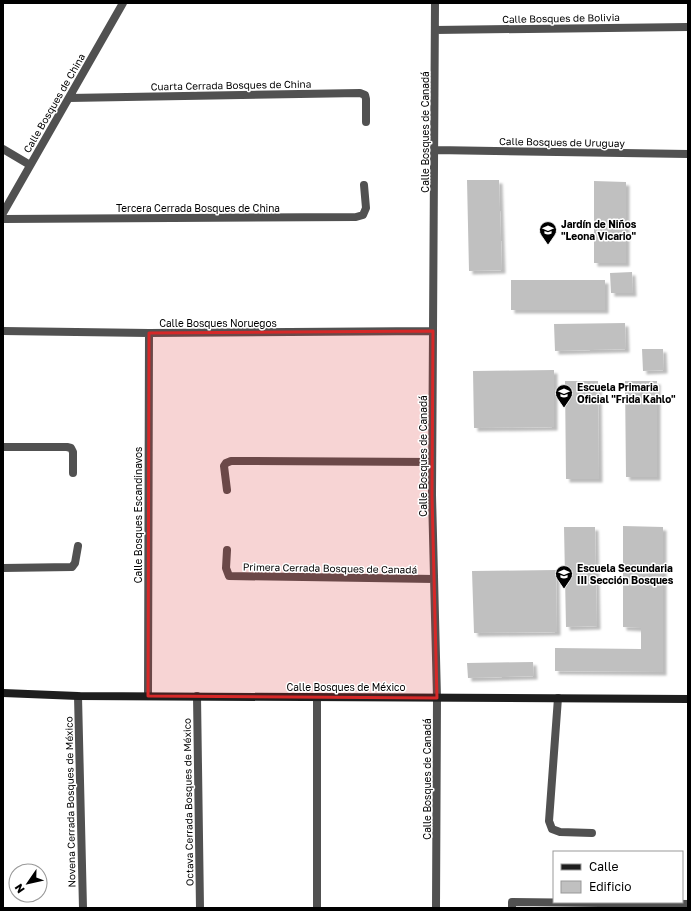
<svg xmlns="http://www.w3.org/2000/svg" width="691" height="911" font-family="'Golos Text',sans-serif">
	<defs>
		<filter id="shadow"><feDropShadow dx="3.5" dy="3.5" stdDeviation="1" flood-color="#0004"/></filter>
	</defs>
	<rect width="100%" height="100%" fill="#fff"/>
	<path fill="#c0c0c0" filter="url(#shadow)" d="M467,180H499L502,270L469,271Z
		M594,181L626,182V263H594Z
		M632,272L633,293H611L610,273Z
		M511,280H605V310H511Z
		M625,323L626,349L555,351L554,324Z
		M642,349H663L664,370L643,371Z
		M554,370V427L474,428L473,371Z
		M565,381H598L599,479H566Z
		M625,381H657V477H626Z
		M623,526L663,527V672L555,671V648L641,649V628L623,627Z
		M564,527H595L597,626L566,627Z
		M556,570L557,632L474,633L472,571Z
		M533,662L534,676L468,678L467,663Z"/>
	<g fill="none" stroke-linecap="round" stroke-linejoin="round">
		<path stroke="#515151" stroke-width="8" d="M435,3L432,495L437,698L436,908
			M435,30L688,27
			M69,98L360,93L365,95L366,99V122
			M3,149L30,165
			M435,150L688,154
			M3,213L123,3
			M3,219L356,217L363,215L366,208L364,185
			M3,331L149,333L433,331
			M3,447H67L71,448L73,452V473
			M227,490L224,466L226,463L231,461L432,462
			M227,550L226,568L229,576L434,579
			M3,568L72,567L75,563L78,546
			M78,696L83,908
			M148,696L149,333
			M197,696L200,908
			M317,697V908
			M558,698L549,821L552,829L560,832L592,833
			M512,908V902L688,904"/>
		<path stroke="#1e1e1e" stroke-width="8" d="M3,693L78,696L688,699"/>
	</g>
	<path fill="#d62828" fill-opacity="0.2" stroke="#d62828" stroke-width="3" stroke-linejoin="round" d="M433,331L432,495L437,698L148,696L149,333Z"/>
	<defs>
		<g id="school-pin" transform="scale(0.9)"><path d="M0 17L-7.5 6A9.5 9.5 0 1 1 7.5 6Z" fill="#000" stroke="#fff"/><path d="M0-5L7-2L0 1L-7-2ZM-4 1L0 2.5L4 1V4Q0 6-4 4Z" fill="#fff"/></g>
	</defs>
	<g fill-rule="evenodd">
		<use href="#school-pin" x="548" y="230"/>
		<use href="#school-pin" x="564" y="393"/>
		<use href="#school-pin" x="564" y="574"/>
	</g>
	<g text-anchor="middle" stroke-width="3" stroke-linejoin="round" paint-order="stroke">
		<g font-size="10" fill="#000" stroke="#fff">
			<text transform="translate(561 18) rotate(-1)" y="4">Calle Bosques de Bolivia</text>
			<text transform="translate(231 85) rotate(-1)" y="4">Cuarta Cerrada Bosques de China</text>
			<text transform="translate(54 103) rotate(-60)" y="4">Calle Bosques de China</text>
			<text transform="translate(425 132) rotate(-90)" y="4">Calle Bosques de Canadá</text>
			<text transform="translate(562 142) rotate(1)" y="4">Calle Bosques de Uruguay</text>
			<text x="198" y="212">Tercera Cerrada Bosques de China</text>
			<text x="218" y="327">Calle Bosques Noruegos</text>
			<text transform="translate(423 456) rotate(-90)" y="4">Calle Bosques de Canadá</text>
			<text transform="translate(138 515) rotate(-90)" y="4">Calle Bosques Escandinavos</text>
			<text transform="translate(330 568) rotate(1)" y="4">Primera Cerrada Bosques de Canadá</text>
			<text x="346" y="691">Calle Bosques de México</text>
			<text transform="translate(427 779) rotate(-90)" y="4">Calle Bosques de Canadá</text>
			<text transform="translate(70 802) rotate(-91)" y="4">Novena Cerrada Bosques de México</text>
			<text transform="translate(188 802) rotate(-91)" y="4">Octava Cerrada Bosques de México</text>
		</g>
		<g font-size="10" font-weight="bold" fill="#000" stroke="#fff" text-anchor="start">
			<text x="561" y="228">Jardín de Niños<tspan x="561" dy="12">"Leona Vicario"</tspan></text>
			<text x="577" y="391">Escuela Primaria<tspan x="577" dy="12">Oficial "Frida Kahlo"</tspan></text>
			<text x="577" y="572">Escuela Secundaria<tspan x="577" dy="12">III Sección Bosques</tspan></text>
		</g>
	</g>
	<rect width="691" height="911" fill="none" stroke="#000000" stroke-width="8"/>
	<rect x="553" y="851" width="130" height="52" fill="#ffffff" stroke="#999999"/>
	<rect x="561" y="864" width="20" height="6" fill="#1e1e1e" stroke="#999999"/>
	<text x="589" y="871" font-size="12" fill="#000000">Calle</text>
	<rect x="561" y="881" width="20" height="12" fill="#c0c0c0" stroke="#999999"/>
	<text x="589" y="891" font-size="12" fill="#000000">Edificio</text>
	<g transform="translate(28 883) rotate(236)"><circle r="19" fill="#ffffff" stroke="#999999"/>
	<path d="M0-3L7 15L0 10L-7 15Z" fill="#000000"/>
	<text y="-6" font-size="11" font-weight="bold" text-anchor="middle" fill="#000000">N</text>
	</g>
</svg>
